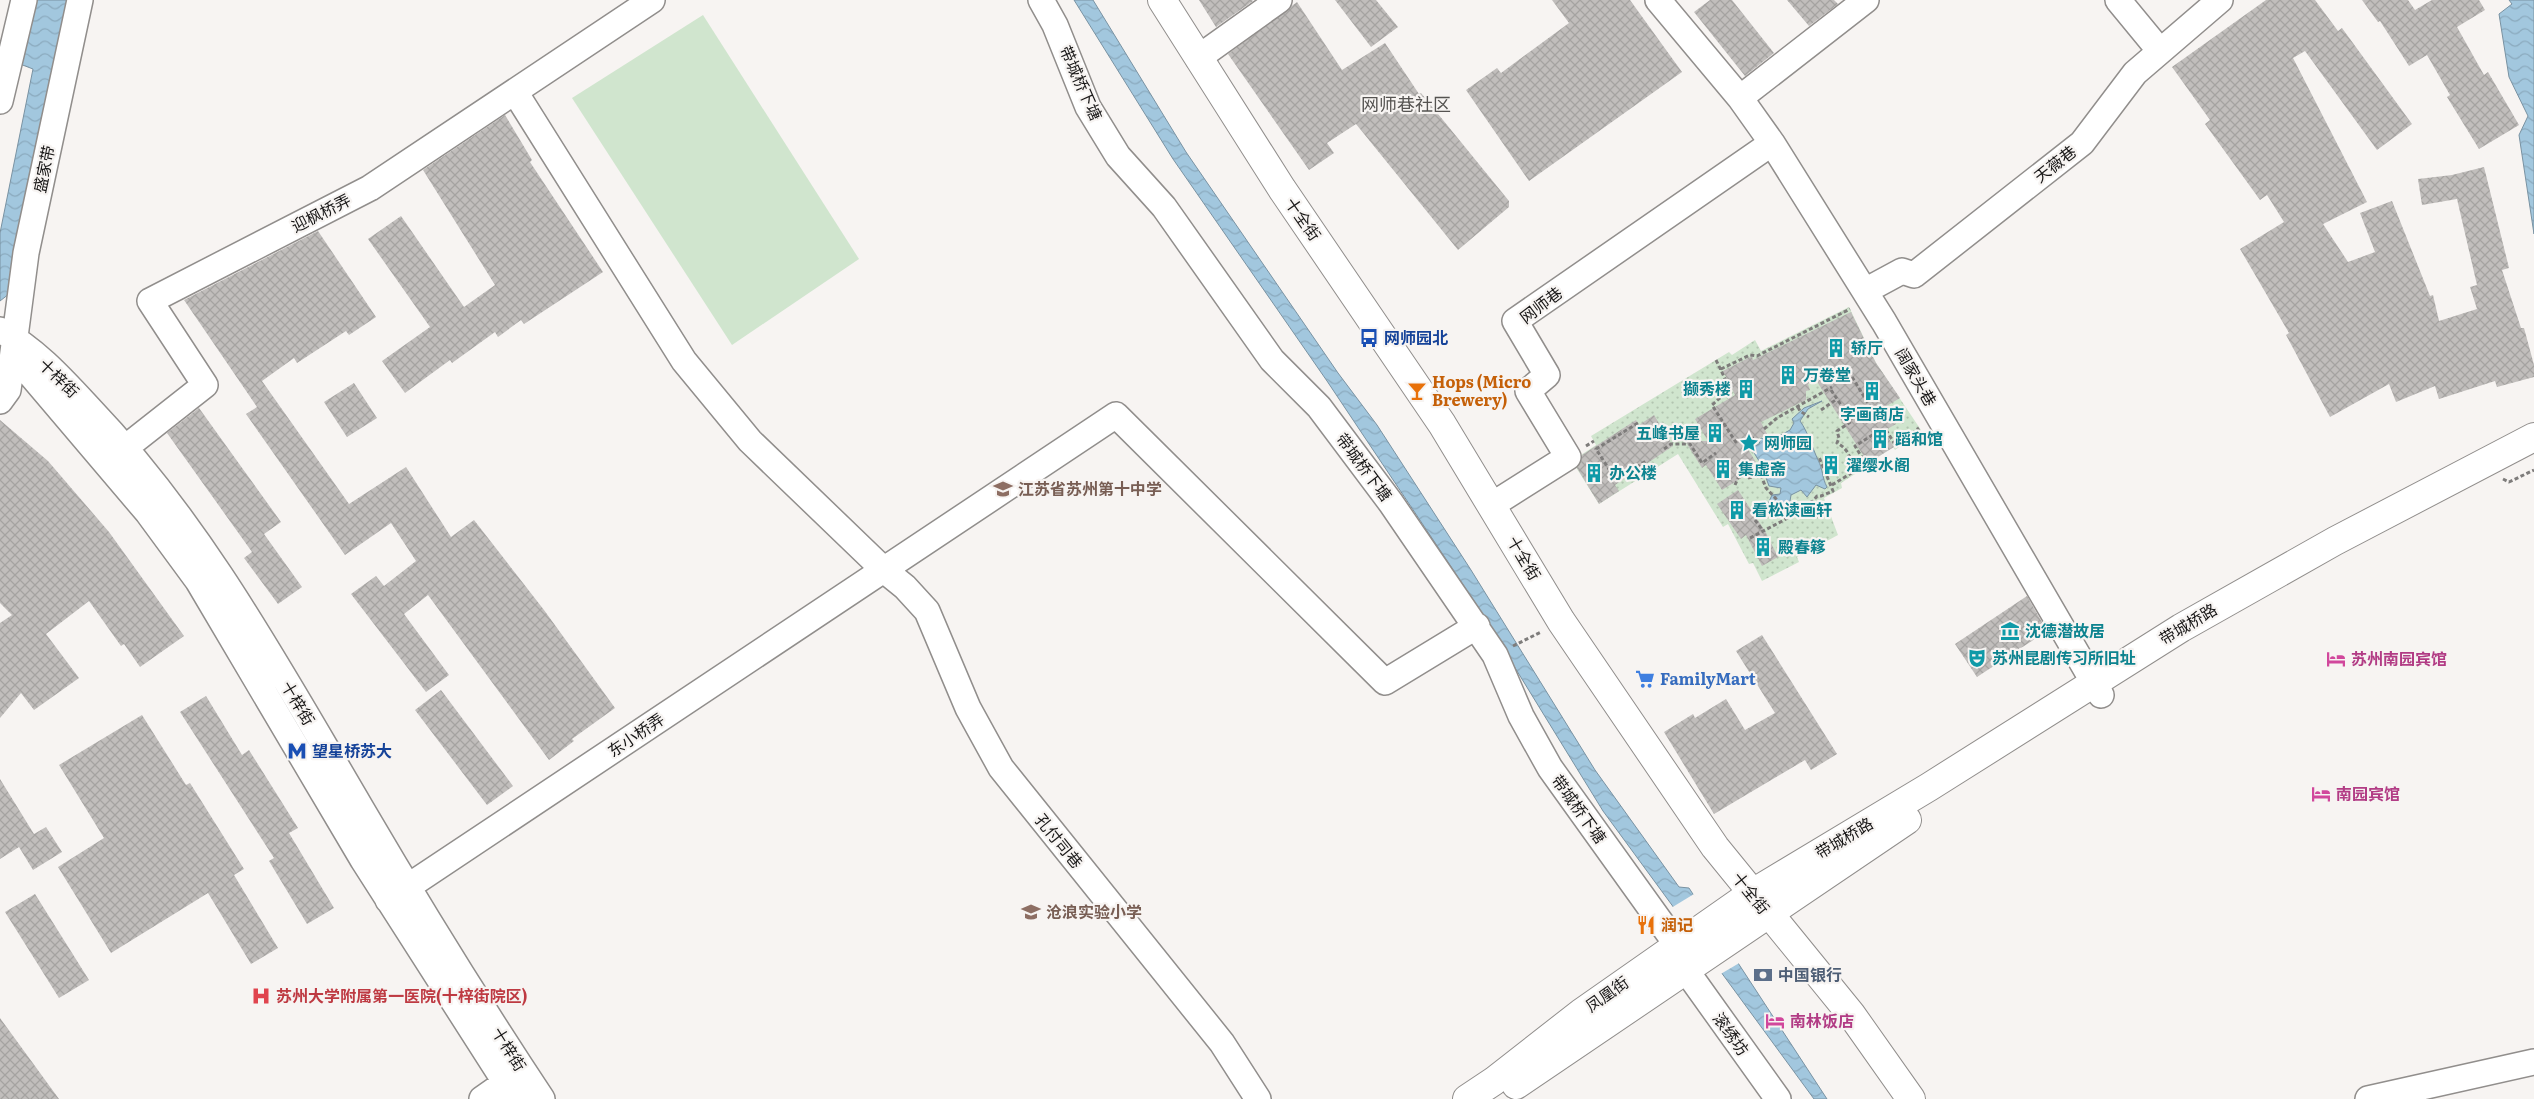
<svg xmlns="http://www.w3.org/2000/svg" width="2534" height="1099" font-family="Literata,'Noto Sans SC',serif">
	<defs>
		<pattern id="garden-dots" width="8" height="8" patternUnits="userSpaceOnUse" patternTransform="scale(1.25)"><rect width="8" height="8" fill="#d0e5ce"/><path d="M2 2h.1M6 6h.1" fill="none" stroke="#b2c4b0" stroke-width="1.8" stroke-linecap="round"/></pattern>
		<pattern id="water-waves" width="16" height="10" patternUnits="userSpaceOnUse" patternTransform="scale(1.25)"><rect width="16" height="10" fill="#a2c7de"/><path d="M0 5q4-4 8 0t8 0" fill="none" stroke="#8baabe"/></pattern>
		<pattern id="building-cross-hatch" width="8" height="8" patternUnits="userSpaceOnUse" patternTransform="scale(1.25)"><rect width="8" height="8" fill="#c1bebc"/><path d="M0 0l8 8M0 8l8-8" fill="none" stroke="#a5a3a1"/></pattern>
	</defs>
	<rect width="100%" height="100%" fill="#f7f4f2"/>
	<path fill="url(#garden-dots)" d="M1849,307L1876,363L1921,430L1895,450L1893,447L1869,463V465L1841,483L1842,488L1824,498L1838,535L1797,557L1799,562L1762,581L1753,563L1749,564L1728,524L1723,527L1678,454L1599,504L1572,461L1596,445L1591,436L1729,352L1732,355L1755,340L1761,351Z"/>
	<path fill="#d0e5ce" d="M703,15L859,259L732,345L572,98Z"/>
	<path fill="url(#water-waves)" stroke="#7992a2" d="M33,0H72L14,290L0,301V233L33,69L20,64Z
		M1074,0H1093L1186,152L1338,373L1377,425L1471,570L1595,770L1679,887L1689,888L1827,1099H1814L1603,811L1474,601L1327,381L1173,159Z
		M2509,0H2534V234L2519,135L2528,116L2509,77L2499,14L2512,4Z
		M1822,401L1808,409L1800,421C1808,432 1812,447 1818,460C1823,469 1822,478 1827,487L1825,489L1816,485L1807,497L1801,490L1791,495L1789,507L1768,510L1767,506L1772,495L1780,494L1781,488L1769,486L1761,464L1751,448L1759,444L1761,438L1770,441L1790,430L1794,423L1792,419L1804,408Z"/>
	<path fill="#f7f4f2" d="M1694,894L1741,962L1719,975L1671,908Z"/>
	<path fill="url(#building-cross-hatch)" d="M1199,0H1252L1253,1L1216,27Z
		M1335,0H1376L1398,27L1371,47Z
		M1552,0H1630L1682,72L1529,181L1466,90L1497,68L1501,73L1569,23Z
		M1710,0H1732L1774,53L1745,76L1694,12Z
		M1787,0H1834L1838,4L1809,26Z
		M2266,0H2315L2338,31L2342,28L2412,124L2377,150L2305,51L2293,58L2367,202L2323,224L2348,262L2375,252L2360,213L2392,201L2430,296L2433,295L2439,321L2477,309L2470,287L2477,285L2457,199L2422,205L2418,179L2452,175L2484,167L2509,268L2502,270L2521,328H2524L2534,365V377L2497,387L2495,381L2439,399L2435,386L2396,402L2389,384L2330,417L2286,335L2289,333L2240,249L2284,222L2267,195L2260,200L2205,124L2210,120L2172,67Z
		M2362,0H2408L2415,10L2432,0H2479L2485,10L2457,27L2484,75L2488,72L2519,125L2479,149L2447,97L2450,95L2427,55L2409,66L2380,21L2378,22Z
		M1297,2L1342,70L1385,43L1419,94L1421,93L1509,201V207L1458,250L1356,124L1327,143L1334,153L1309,170L1228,54Z
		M505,115L532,160L530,162L603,272L524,324L521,320L498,337L495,332L452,363L450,360L405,393L382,361L430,327L368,239L401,216L464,307L495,285L423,170Z
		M318,231L376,317L349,335L346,331L297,363L294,358L262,381L349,504L406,467L451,537L474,520L544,610L615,708L572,739L574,741L549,760L428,595L404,614L449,675L426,692L351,594L376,576L384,586L416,561L391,523L345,555L246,414L257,407L184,300Z
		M1851,312L1876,363L1900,398L1885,407L1896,424L1884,431L1894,447L1868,463L1816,380L1808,384L1810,390L1806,391V400L1761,422L1767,434L1746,446L1759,467L1722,490L1706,465L1702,468L1685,441H1708L1695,419L1735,395L1723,371L1752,356L1753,360Z
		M354,383L377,418L347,437L324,402Z
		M199,408L281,522L264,534L302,587L278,604L244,558L252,552L167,433Z
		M1654,415L1673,446L1615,485L1619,491L1599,504L1577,468L1581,463L1582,455L1636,420L1639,425Z
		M0,420L48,461L109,532L184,636L140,667L124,644L121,646L89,601L46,634L79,678L34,710L21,693L0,718V623L12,615L0,603Z
		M1738,490L1765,531L1778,557L1762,566L1746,535L1741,539L1717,504Z
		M2027,596L2047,631L1977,677L1955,644Z
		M1762,635L1837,754L1811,770L1805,760L1714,814L1664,732L1693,714L1695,718L1726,699L1745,730L1775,713L1736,651Z
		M441,690L513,786L487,805L415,710Z
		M206,696L242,755L249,750L298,828L289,833L334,908L307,924L269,861L274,858L180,712Z
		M142,715L186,785L190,783L244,869L234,875L278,948L251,964L208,893L111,953L58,867L104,838L59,765Z
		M0,779L34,834L46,827L62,852L33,870L19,847L0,859Z
		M35,894L89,980L59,998L5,912Z
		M0,1018L59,1099H0Z"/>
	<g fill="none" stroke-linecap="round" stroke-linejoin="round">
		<g stroke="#918e8c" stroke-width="28">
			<path id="minor" d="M1041,0L1055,25L1088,107L1118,156L1164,207L1272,360L1319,407L1391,503L1495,655L1521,716L1550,768L1677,945
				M1658,0L1740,98L1772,143L1884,322L2101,695
				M2118,0L2160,51
				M1198,58L1279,0
				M515,92L684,361L750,441L884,570L905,587L927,611L968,708L1001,768L1222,1043L1258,1099
				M1740,98L1866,0
				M0,101L24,0
				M1865,291L1902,271L1914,275L2082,143L2135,73L2220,0
				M0,330C35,349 62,379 89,408C201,525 279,669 361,808C419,907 479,1004 542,1099
				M15,341L24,367L148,513L198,581L363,860L516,1099
				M0,401L8,390L26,253L80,0
				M125,448L205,385L150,301L370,188L652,0
				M1492,505L1568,457L1528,391L1547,375L1515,321L1772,143
				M388,900L1116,415L1385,682L1477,626
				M1685,969L1778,1099
				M482,1099L519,1073
				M2368,1099L2534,1062"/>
		</g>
		<g stroke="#918e8c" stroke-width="30">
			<path id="major" d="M1162,0L1282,189L1442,424L1561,621L1715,847L1851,1014L1911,1099
				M1516,1085L1907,820
				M1467,1099L1494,1081L1581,1013L1751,894L1929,787L2181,628L2335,541L2534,437"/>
		</g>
		<path stroke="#7e7c7b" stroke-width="3" stroke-dasharray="4 2.5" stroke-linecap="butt" d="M1716,360L1730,389L1712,405L1737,444
			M1721,369L1750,355L1757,356L1850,309
			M1852,377L1876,416L1887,408
			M1831,390L1852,421L1837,431L1839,438L1837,443C1850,450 1851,459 1852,473
			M1798,407L1800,411L1809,417
			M1821,410L1837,399
			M1638,423L1596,449L1616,480L1646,461
			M1764,429L1777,418L1832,387
			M1886,430L1896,446L1919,428
			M1745,443L1756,437
			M1586,446L1594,441
			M1664,449L1671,444H1690L1702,463L1716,453
			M1748,478L1761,475L1766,488L1789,513L1813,501L1817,496H1821L1833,491L1819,457
			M2503,479L2509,482L2534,470
			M1735,485L1738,478L1751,470
			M1832,485L1866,464L1855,446L1882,429
			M1755,520L1763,531
			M1750,538L1786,519L1784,515L1789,513
			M1513,646L1541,632"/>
		<use href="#minor" stroke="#fff" stroke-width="25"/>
		<use href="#major" stroke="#fff" stroke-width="28"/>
	</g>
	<defs>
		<g id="bus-bare" transform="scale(1.5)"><path d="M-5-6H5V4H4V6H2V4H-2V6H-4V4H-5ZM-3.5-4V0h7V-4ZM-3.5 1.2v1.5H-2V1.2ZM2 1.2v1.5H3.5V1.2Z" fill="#1a4fb4" stroke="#f7f4f2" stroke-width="2.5" paint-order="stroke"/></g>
		<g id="building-bare" transform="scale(1.5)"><path d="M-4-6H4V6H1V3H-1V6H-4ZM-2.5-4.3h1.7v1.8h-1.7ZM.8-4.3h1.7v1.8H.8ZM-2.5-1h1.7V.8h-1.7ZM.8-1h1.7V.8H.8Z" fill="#0f9aa8" stroke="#f7f4f2" stroke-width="2.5" paint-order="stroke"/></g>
		<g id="bar-bare" transform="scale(1.5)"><path d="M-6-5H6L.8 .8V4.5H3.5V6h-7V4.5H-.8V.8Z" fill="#e8710a" stroke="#f7f4f2" stroke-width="2.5" paint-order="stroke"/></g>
		<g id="sight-bare" transform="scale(1.5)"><path d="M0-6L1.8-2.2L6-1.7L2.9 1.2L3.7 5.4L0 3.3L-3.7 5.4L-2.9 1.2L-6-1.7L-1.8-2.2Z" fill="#0f9aa8" stroke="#f7f4f2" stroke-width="2.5" paint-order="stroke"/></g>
		<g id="school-bare" transform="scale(1.5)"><path d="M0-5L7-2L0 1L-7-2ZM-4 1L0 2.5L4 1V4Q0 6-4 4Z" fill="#8d6e63" stroke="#f7f4f2" stroke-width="2.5" paint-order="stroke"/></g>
		<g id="museum-bare" transform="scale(1.5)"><path d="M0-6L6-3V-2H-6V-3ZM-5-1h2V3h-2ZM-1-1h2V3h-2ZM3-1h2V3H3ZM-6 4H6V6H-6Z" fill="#0f9aa8" stroke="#f7f4f2" stroke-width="2.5" paint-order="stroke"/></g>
		<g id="theatre-bare" transform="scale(1.5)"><path d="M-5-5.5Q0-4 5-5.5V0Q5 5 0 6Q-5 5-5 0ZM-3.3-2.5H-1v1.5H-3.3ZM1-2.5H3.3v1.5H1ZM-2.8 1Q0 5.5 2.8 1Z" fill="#0f9aa8" stroke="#f7f4f2" stroke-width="2.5" paint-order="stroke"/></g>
		<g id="hotel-bare" transform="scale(1.5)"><path d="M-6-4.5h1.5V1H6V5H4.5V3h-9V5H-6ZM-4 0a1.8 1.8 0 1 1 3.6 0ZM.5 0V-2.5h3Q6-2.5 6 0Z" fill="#d1479c" stroke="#f7f4f2" stroke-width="2.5" paint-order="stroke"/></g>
		<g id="supermarket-bare" transform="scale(1.5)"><path d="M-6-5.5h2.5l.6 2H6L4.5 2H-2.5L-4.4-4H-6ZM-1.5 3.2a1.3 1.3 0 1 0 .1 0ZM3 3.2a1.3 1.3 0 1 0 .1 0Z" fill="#3f7fe0" stroke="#f7f4f2" stroke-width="2.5" paint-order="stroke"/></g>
		<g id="metro-bare" transform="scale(1.5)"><path d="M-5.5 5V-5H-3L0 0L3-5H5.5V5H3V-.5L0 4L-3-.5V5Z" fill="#1a4fb4" stroke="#f7f4f2" stroke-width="2.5" paint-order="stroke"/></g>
		<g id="restaurant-bare" transform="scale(1.5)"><path d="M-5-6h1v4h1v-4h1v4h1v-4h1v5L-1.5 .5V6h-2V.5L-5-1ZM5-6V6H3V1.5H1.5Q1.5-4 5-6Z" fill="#e8710a" stroke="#f7f4f2" stroke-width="2.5" paint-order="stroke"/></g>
		<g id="bank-bare" transform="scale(1.5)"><path d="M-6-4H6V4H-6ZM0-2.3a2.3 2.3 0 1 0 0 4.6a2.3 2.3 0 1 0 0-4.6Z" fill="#5c6f8a" stroke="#f7f4f2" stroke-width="2.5" paint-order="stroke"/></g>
		<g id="hospital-bare" transform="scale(1.5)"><path d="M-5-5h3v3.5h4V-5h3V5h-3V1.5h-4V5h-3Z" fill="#e0444e" stroke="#f7f4f2" stroke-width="2.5" paint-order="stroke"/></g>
	</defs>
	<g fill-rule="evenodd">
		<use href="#bus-bare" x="1369" y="338"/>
		<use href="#building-bare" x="1836" y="348"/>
		<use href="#building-bare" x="1788" y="375"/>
		<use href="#building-bare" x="1746" y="389"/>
		<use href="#bar-bare" x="1417" y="391"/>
		<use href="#building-bare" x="1872" y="391"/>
		<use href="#building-bare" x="1715" y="433"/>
		<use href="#building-bare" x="1880" y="439"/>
		<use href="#sight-bare" x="1749" y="443"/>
		<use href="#building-bare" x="1831" y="465"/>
		<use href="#building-bare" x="1723" y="469"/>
		<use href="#building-bare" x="1594" y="473"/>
		<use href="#school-bare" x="1003" y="489"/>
		<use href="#building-bare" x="1737" y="510"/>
		<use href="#building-bare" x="1763" y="547"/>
		<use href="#museum-bare" x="2010" y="631"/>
		<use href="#theatre-bare" x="1977" y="658"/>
		<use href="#hotel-bare" x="2336" y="659"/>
		<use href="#supermarket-bare" x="1645" y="679"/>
		<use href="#metro-bare" x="297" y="751"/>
		<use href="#hotel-bare" x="2321" y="794"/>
		<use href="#school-bare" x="1031" y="912"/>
		<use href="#restaurant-bare" x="1646" y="925"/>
		<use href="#bank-bare" x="1763" y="975"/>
		<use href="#hospital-bare" x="261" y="996"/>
		<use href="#hotel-bare" x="1775" y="1021"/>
	</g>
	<g text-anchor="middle" stroke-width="4.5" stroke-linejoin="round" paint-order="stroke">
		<g font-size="16" fill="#181717" stroke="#f7f4f2">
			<text transform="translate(1081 83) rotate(66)" y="6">带城桥下塘</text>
			<text transform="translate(2055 164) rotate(-38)" y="6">天薇巷</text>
			<text transform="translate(44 169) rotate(-78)" y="6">盛家带</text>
			<text transform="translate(321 213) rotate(-27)" y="6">迎枫桥弄</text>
			<text transform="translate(1303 219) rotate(55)" y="6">十全街</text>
			<text transform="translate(1541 305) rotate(-37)" y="6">网师巷</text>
			<text transform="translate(1916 377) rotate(60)" y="6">阔家头巷</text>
			<text transform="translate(59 378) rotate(44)" y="6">十梓街</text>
			<text transform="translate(1364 467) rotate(53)" y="6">带城桥下塘</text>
			<text transform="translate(1524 558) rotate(59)" y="6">十全街</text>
			<text transform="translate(2188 624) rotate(-31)" y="6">带城桥路</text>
			<text transform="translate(298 703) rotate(59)" y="6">十梓街</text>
			<text transform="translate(636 735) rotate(-34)" y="6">东小桥弄</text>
			<text transform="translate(1579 809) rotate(54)" y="6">带城桥下塘</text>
			<text transform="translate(1844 838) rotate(-31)" y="6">带城桥路</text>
			<text transform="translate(1059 841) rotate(51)" y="6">孔付司巷</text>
			<text transform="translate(1751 893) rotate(51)" y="6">十全街</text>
			<text transform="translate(1607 994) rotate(-35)" y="6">凤凰街</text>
			<text transform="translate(1731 1034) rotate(54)" y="6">滚绣坊</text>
			<text transform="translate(509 1049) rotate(58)" y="6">十梓街</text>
		</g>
		<g font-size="16" font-weight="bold" fill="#164399" stroke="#f7f4f2" text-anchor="start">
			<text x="1384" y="344">网师园北</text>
			<text x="312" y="757">望星桥苏大</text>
		</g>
		<g font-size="16" font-weight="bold" fill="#0d838f" stroke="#f7f4f2" text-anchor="start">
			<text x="1851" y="354">轿厅</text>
			<text x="1803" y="381">万卷堂</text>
			<text x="1731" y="395" text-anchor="end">撷秀楼</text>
			<text x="1872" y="420" text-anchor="middle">字画商店</text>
			<text x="1700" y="439" text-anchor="end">五峰书屋</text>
			<text x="1895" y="445">蹈和馆</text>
			<text x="1764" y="449">网师园</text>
			<text x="1846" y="471">濯缨水阁</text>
			<text x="1738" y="475">集虚斋</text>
			<text x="1609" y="479">办公楼</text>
			<text x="1752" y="516">看松读画轩</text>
			<text x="1778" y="553">殿春簃</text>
			<text x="2025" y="637">沈德潜故居</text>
			<text x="1992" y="664">苏州昆剧传习所旧址</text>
		</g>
		<g font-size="16" font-weight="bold" fill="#c56008" stroke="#f7f4f2" text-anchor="start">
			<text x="1432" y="388">Hops (Micro<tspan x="1432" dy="18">Brewery)</tspan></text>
			<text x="1661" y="931">润记</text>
		</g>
		<g font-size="16" font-weight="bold" fill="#785e54" stroke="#f7f4f2" text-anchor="start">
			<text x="1018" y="495">江苏省苏州第十中学</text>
			<text x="1046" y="918">沧浪实验小学</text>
		</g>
		<g font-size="16" font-weight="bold" fill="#b23c85" stroke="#f7f4f2" text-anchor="start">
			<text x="2351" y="665">苏州南园宾馆</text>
			<text x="2336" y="800">南园宾馆</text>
			<text x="1790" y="1027">南林饭店</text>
		</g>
		<g font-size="16" font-weight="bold" fill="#366cbe" stroke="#f7f4f2" text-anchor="start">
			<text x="1660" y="685">FamilyMart</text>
		</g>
		<g font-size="16" font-weight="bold" fill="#4e5e75" stroke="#f7f4f2" text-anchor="start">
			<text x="1778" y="981">中国银行</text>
		</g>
		<g font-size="16" font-weight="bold" fill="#be3a42" stroke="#f7f4f2" text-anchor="start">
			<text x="276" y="1002">苏州大学附属第一医院(十梓街院区)</text>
		</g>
		<g font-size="18" fill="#555351" stroke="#f7f4f2">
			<text x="1406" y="111">网师巷社区</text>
		</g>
	</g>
</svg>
